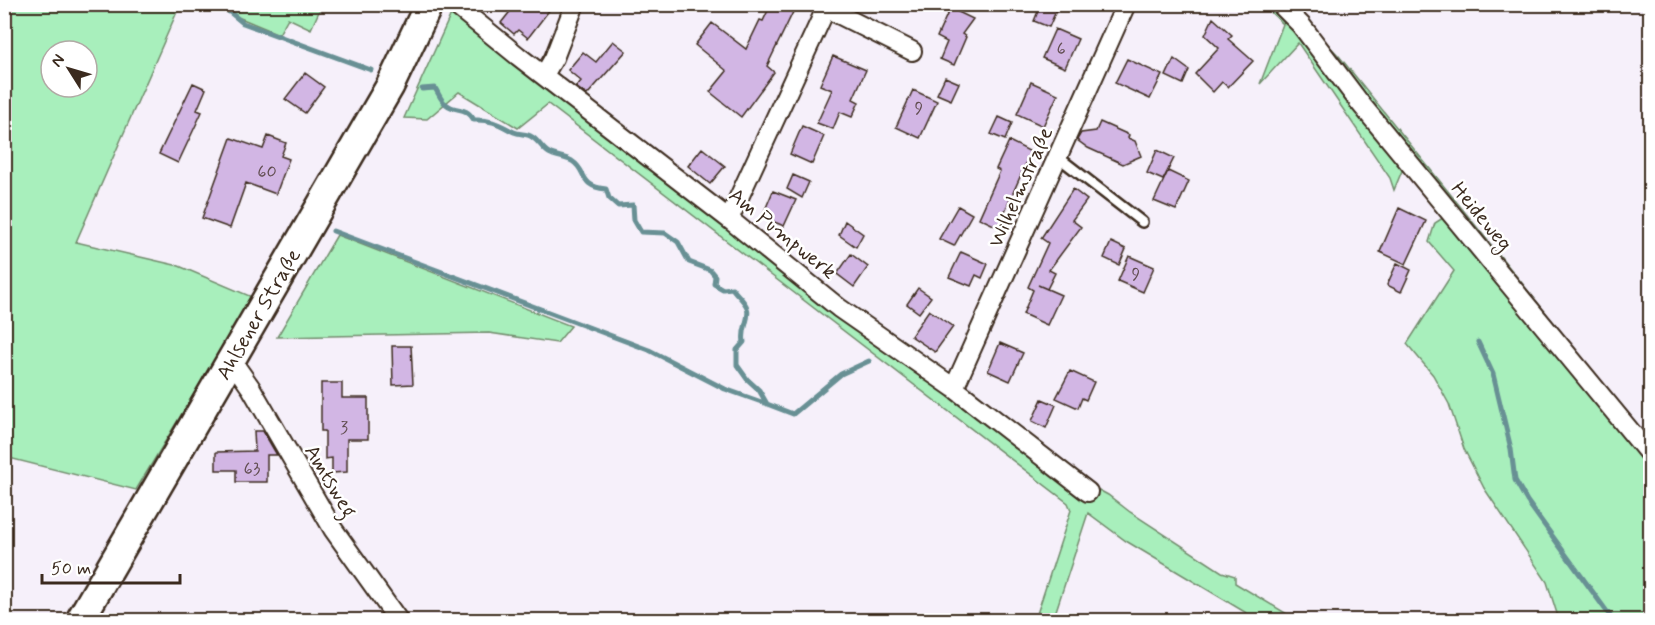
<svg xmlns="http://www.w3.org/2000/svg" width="1655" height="625" font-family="Mynerve,sans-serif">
	<rect width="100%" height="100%" fill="#f6f0fa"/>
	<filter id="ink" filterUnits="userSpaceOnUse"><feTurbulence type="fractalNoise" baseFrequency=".0167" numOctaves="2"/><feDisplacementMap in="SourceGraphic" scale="12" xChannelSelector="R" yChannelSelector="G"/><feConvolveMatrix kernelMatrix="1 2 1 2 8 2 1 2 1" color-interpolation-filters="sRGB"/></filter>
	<g filter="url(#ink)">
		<path fill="#a8efbc" stroke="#728c6d" stroke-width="1.5" fill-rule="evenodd" d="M5,5H180L76,242L179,266L252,297L136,490L5,457ZM51,51H87V87H51Z
			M217,5H322L311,29L288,18L279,34L228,13Z
			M1263,5H1291L1339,56L1650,442V620H1559L1547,582L1484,488L1464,449L1449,404L1433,375L1407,344L1454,271L1429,242L1435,223L1446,216L1404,166L1394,190L1390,178L1298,43L1260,84L1283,24Z
			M452,12L1086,483L1108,495L1130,512L1222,572L1235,576V583L1297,620H1258L1126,541L1088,513L1053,620H1035L1071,510L1068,503L548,104L518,128L459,92L427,119L404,118Z
			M337,235L571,326L557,343L489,333L277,337Z"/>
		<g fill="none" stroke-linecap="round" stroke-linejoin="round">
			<path stroke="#679094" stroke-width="5" d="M220,4L243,23L371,70
				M422,89L435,88C439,94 441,101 446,104C457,113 465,105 474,120C491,119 500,125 514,132C520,135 527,133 532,137C539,141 542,149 549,153C556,157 565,157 572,161C588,171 578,186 606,189L609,198L618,206L633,205L634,220L641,232L665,233L678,242L689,262L710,270L715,276L714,284L723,289L732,288C736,294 746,302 747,308C751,318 741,328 744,342L737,350V365L747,379L759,390L767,404L793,414L841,374L869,361
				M333,231L649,350L725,389L767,404
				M1478,342L1493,374L1511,449L1515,480L1527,501L1613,620"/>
		</g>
		<path fill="#d2b6e4" stroke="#3b2a1e" stroke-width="1.5" d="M516,4H554L528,38L518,30L514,34L501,23Z
			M771,4H777L793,12L767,66L774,72L741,117L710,92L727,71L695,45L712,23L746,49L760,20L763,21Z
			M1041,4H1059L1049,27L1034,21Z
			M950,8L973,19L962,34L966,37L954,65L940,59L947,42L937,37Z
			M1213,18L1232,35L1228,39L1253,61L1228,87L1222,82L1213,92L1195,74L1219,48L1205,35Z
			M1055,29L1078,39L1065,68L1042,58Z
			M613,41L626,51L587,95L576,87L581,81L568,70L583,52L596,62Z
			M833,56L866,70L853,99L859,102L852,117L840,112L833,129L817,123L832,90L820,85Z
			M1127,59L1162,75L1150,99L1115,83Z
			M1174,59L1189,70L1183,84L1166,76Z
			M305,73L324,87L305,113L285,99Z
			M945,77L959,83L951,100L937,94Z
			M1031,82L1058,94L1043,126L1017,114Z
			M193,83L206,89L197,110L202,112L178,163L159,154Z
			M913,90L937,101L920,138L896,127Z
			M999,117L1012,123L1005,140L991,134Z
			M1100,122L1129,135L1128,138L1135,141L1141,156L1123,164L1088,148L1077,140L1081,133L1096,131Z
			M802,126L824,136L812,164L790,154Z
			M268,136L286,143L281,156L289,159L276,194L246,183L230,228L202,218L231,138L263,149Z
			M1009,141L1031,152L998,227L979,218L1000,171L996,169Z
			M702,148L725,166L710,184L688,166Z
			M1157,150L1174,158L1163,180L1147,173Z
			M1168,171L1189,181L1176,210L1154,201Z
			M793,175L809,182L802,198L787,189Z
			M1073,189L1087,200L1072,220L1081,227L1049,270L1055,273L1047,289L1038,285L1061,295L1047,325L1023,314L1033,290L1028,287L1048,243L1041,238Z
			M773,191L796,200L784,226L762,217Z
			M958,206L972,214L954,246L939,239Z
			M1399,208L1426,221L1406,264L1380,252Z
			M845,221L863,234L856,247L839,235Z
			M1111,242L1126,249L1119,265L1104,258Z
			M961,252L988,264L982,278L976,275L971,286L949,277Z
			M851,254L868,267L854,287L837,274Z
			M1129,256L1154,267L1143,292L1118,281Z
			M1397,263L1411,270L1401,292L1387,285Z
			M918,288L931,297L919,313L907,304Z
			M929,310L953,327L935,352L911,336Z
			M1000,343L1023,353L1010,381L988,371Z
			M392,346H411L413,384L393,385Z
			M1070,371L1094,382L1086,400L1082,398L1078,408L1056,398Z
			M321,383H342V398H368V439H347V472L332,473V458L325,459V431H321Z
			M1042,399L1056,405L1046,428L1032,421Z
			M254,431H263L277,455H267V482H236V470H216V452L255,451Z"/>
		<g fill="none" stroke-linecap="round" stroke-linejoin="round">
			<g stroke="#3b2a1e" stroke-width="14">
				<path id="service" d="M1058,157L1142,222"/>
			</g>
			<g stroke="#3b2a1e" stroke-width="22">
				<path id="minor" d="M454,4L518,56L729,219L839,308L954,388L1088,492
					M1280,4L1301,25L1360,103L1650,455
					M826,8L912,51
					M544,75L554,58L575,4
					M729,219L828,4
					M232,361L251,388L333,529L398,620
					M954,388L1126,4"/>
			</g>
			<g stroke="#3b2a1e" stroke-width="32">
				<path id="secondary" d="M80,620L390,86L429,4"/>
			</g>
			<use href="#service" stroke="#fff" stroke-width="9"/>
			<use href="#minor" stroke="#fff" stroke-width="18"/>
			<use href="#secondary" stroke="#fff" stroke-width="27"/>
		</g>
	</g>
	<g text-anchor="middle" stroke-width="5" stroke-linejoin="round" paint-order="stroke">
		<g font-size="18" fill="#614d50">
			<text x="1061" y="54">6</text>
			<text x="919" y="114">9</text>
			<text x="267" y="177">60</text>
			<text x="1136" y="280">9</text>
			<text x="344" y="433">3</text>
			<text x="252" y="474">63</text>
		</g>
		<g font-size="21" fill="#3b2a1e" stroke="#fff">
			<text transform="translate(1020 187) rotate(-66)" y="7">Wilhelmstraße</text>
			<text transform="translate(1482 216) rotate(50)" y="7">Heideweg</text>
			<text transform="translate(783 233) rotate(39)" y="7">Am Pumpwerk</text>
			<text transform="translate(258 314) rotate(-60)" y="7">Ahlsener Straße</text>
			<text transform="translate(331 481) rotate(59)" y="7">Amtsweg</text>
		</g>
	</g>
	<rect width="1655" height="625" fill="none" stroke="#fff" stroke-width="24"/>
	<rect x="12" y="12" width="1631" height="601" fill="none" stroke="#3b2a1e" stroke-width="2" filter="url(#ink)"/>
	<g transform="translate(69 69) rotate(307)"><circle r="28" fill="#ffffff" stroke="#b1aaa5" stroke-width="1.5"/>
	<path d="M0-4.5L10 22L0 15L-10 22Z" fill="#3b2a1e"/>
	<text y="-9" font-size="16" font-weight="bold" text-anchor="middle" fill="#3b2a1e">N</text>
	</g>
	<path d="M42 574v9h138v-9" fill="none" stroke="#3b2a1e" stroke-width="3"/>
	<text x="51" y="574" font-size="18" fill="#3b2a1e" stroke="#ffffff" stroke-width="4.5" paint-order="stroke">50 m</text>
</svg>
